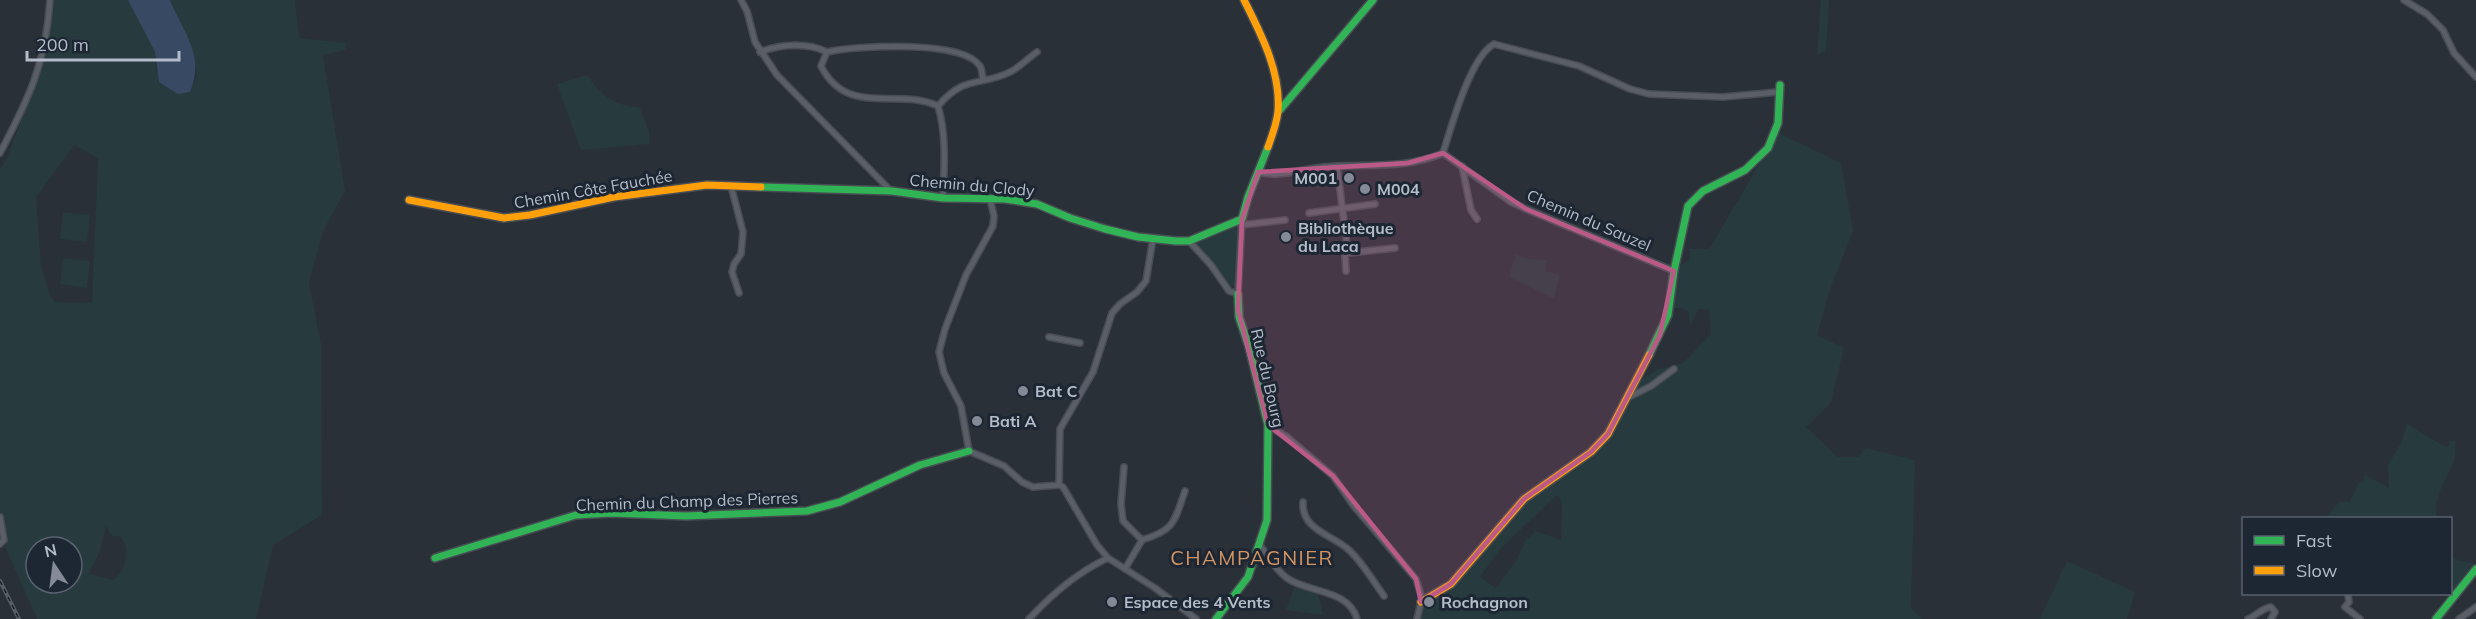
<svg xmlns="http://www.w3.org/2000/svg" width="2476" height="619" font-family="Mulish,sans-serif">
	<rect width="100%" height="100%" fill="#2a3038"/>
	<path fill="#273a3e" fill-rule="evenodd" d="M54,0H128L155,52L156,71L190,92L197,76L194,58L170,0H295L299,38L347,43L345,50L323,55L345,191L323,231L309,283L321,344L322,515L273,545L256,619H37L5,547L8,536L0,510V169L6,160L40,72ZM74,145L98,158L92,303L55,302L49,294L41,265L36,197ZM106,526L112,536H119C132,547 126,571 113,580L89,574L100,551ZM36,547H72V583H36Z
		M1821,0H1829L1826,51L1817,55Z
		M587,75C603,98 613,104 640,108L649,131V144L581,150L557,84Z
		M1778,133L1841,163L1853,231L1829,292L1817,335L1844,348L1831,402L1806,427L1838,457H1858L1866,448L1915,460L1911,608L1922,619H1420L1423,603L1449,588L1528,497L1602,443L1643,378L1657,370L1683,363L1711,334L1709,310L1698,309L1691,325L1688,311L1681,308H1673L1675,270L1690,259V249H1709ZM1557,495L1562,503L1561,540L1536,531L1525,541L1517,559L1496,588L1480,577L1501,548Z
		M63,212L90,215L87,242L60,239Z
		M1239,224L1237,285L1227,287L1207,255L1195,242Z
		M1516,254L1527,259L1547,260L1545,271L1560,275L1554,299L1509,277Z
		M63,258L90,261L87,288L60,284Z
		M2407,424L2444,446L2448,447L2450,441H2456C2455,448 2456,457 2453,464C2447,479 2430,503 2438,518H2326L2339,502H2350L2359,482L2363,483L2365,475L2389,488L2388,465L2402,441Z
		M2451,556L2459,561L2474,563L2451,593Z
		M2067,561L2135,592L2127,619H2040Z
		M1294,588L1318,594L1323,615L1286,610Z"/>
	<path fill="#384963" d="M128,0H170C183,33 206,55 190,92L178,94L159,82L155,52Z"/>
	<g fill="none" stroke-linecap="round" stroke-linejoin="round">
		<g stroke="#484c53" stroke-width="8">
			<path id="street" d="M741,0L747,11L755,42L777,75L891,191
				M2404,0L2427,14L2443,30L2454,53L2476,77
				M760,52C781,44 807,42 827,52C854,46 963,39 980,66C982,69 982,75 983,79
				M827,52L821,66C847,118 899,87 938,106
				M0,153C29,98 46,63 50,0
				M1443,153C1451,128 1470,57 1494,44L1579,66L1630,89L1649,94L1723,97L1778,92
				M1443,153L1511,202L1526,209L1674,271
				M1337,166L1348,253L1395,248
				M1462,166L1471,210L1477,219
				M1258,172C1278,178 1302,169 1323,167C1363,163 1405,170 1443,153
				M731,186L743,232L741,254L734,264L732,272L739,293
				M943,198C944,166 947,137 938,106C965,74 980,87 1010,72C1020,67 1028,58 1037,52
				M990,199L994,216L993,226L966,275L945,329L939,352L944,373L961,406L969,451L1004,466L1022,482L1033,487L1059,485L1063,487L1097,545L1108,558L1155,588L1196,619
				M1309,213L1375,204
				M1241,225L1285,220
				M1189,241L1211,265L1229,291L1238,294L1242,219
				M1346,271L1345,255L1348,253
				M1049,337L1080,343
				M1627,398L1651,386L1674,369
				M1268,425L1287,437L1333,476L1353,505L1416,579L1422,598L1417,619
				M1124,467L1121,504L1123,521L1142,540
				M1059,485L1060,429L1093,372L1112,313L1120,304L1137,292L1146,281L1153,238
				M1303,502C1301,530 1333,535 1349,550C1363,563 1373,581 1384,596
				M0,517L4,540L0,544
				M1259,544C1268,556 1277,572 1290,580C1312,593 1349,590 1357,619
				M1125,569L1142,540C1175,530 1174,522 1185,491
				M2348,594L2349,602L2345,607L2360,619
				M1029,619C1051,595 1078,572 1108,558
				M2248,619C2256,616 2262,608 2271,607L2275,612L2271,619
				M2459,619L2476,607"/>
		</g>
		<g stroke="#484c53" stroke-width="10">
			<path id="fast" d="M1279,111L1373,0
				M761,187L892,191L943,198L1005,199L1037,204L1070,218L1105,229L1138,237L1176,241H1189L1242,219L1248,197L1268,147
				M1649,355L1668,315L1674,271L1688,206L1703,191L1745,170L1768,148L1778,123L1780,85
				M435,558L576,515L611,513L686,516L807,511L840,502L920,465L969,451
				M1216,619L1248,577L1267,520L1268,425L1249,347L1239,317L1238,294
				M2436,619L2476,569"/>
		</g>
		<g stroke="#484c53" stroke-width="10">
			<path id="slow" d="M1244,0C1261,34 1281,72 1278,111C1277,123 1272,136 1268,147
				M409,200L504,218L530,215L614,197L707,185L761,187
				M1421,602L1451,584L1524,499L1591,452L1608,434L1649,355"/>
		</g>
		<use href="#street" stroke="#5a5e66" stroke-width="5"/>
		<use href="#fast" stroke="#30b455" stroke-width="7"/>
		<use href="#slow" stroke="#ff9f0a" stroke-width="7"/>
		<g stroke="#595d64" stroke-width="4">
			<path id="rail" d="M0,581L19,619"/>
		</g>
		<use href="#rail" stroke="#1d2633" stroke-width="1.5" stroke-dasharray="4.5" stroke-linecap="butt"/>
	</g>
	<path fill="#bc5a87" fill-opacity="0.2" stroke="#bc5a87" stroke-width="4.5" stroke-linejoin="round" d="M1443,153L1526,209L1674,271L1660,335L1608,434L1591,452L1524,499L1451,584L1421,602L1416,579L1333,476L1268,425L1238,310L1242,219L1258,172L1408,163Z"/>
	<g fill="#848b96" stroke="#1d2633" stroke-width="2">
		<circle cx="1349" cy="178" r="6"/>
		<circle cx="1365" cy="189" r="6"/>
		<circle cx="1286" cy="237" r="6"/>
		<circle cx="1023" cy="391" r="6"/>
		<circle cx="977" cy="421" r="6"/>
		<circle cx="1112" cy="602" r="6"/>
		<circle cx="1429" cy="602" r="6"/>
	</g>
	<g text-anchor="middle" stroke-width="6" stroke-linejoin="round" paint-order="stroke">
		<g font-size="16" font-weight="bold" fill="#b4bcc9" stroke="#1d2633" text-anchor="start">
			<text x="1337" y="184" text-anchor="end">M001</text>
			<text x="1377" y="195">M004</text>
			<text x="1298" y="234">Bibliothèque<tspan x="1298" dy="18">du Laca</tspan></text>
			<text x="1035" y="397">Bat C</text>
			<text x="989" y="427">Bati A</text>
			<text x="1124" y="608">Espace des 4 Vents</text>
			<text x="1441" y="608">Rochagnon</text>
		</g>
		<g font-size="16" fill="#b4bcc9" stroke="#1d2633">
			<text transform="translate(972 185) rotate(5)" y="6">Chemin du Clody</text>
			<text transform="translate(593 189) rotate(-10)" y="6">Chemin Côte Fauchée</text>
			<text transform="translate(1589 220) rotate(23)" y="6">Chemin du Sauzel</text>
			<text transform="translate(1268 378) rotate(77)" y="6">Rue du Bourg</text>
			<text transform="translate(687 501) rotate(-2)" y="6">Chemin du Champ des Pierres</text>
		</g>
		<g font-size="20" letter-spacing="1.5" fill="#d59563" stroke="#1d2633">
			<text x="1252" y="565">CHAMPAGNIER</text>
		</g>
	</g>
	<rect x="2242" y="517" width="210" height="78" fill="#1d2633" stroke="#59626f" stroke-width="1.5"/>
	<rect x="2254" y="536" width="30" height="9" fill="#30b455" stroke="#59626f" stroke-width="1.5"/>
	<text x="2296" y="547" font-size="18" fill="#b4bcc9">Fast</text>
	<rect x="2254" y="566" width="30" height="9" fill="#ff9f0a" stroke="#59626f" stroke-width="1.5"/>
	<text x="2296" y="577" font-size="18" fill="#b4bcc9">Slow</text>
	<g transform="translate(54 565) rotate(347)"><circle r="28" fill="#1d2633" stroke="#59626f" stroke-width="1.5"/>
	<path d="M0-4.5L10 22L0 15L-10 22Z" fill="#848b96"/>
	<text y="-9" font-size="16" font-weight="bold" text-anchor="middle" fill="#b4bcc9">N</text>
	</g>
	<path d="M27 51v9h152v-9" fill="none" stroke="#b4bcc9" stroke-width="3"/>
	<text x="36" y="51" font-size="18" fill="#b4bcc9" stroke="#1d2633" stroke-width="4.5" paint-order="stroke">200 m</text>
</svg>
